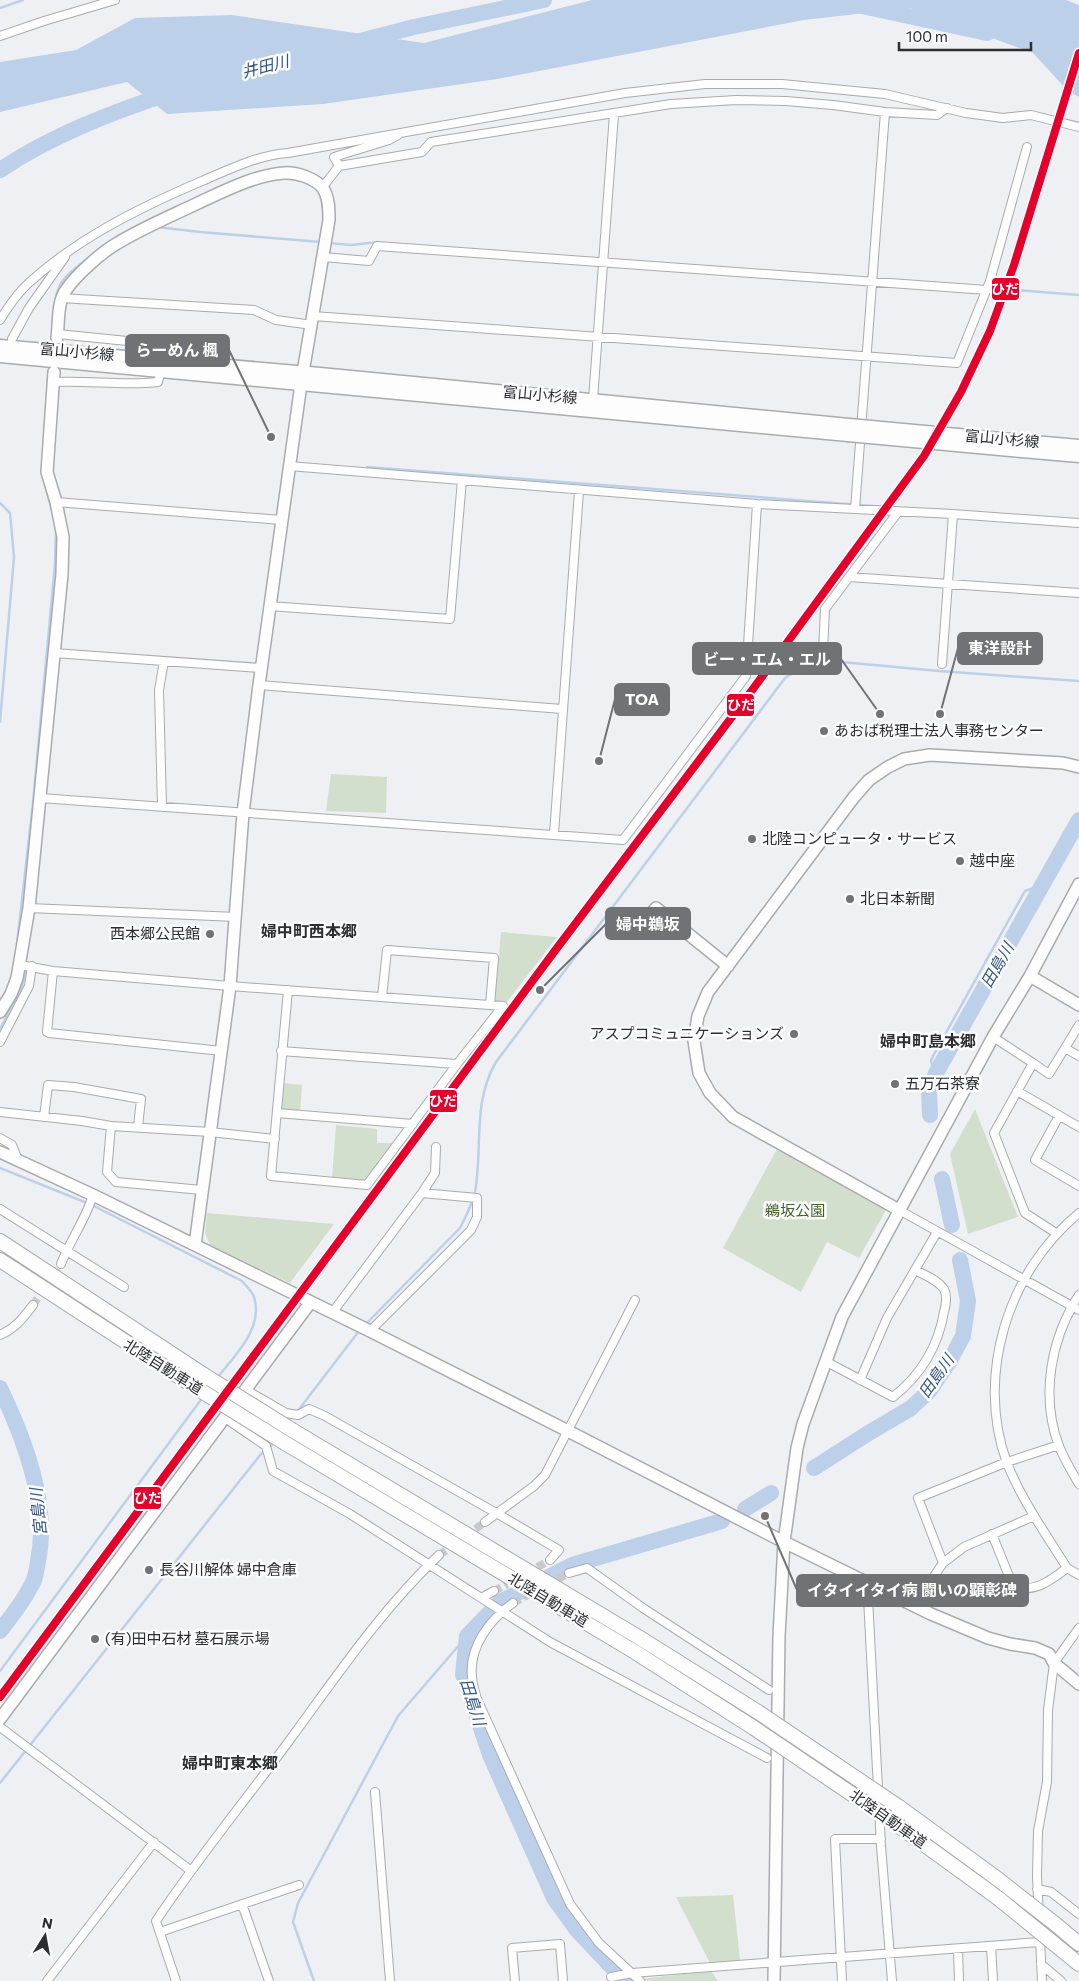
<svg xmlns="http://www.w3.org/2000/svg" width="1079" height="1981" font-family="Commissioner,'Noto Sans JP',sans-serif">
	<rect width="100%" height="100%" fill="#eff0f4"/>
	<path fill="#d2dfcd" d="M331,774L387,777L386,813L326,811Z
		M501,932L557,937L506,1003L495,1002Z
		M283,1083L302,1085L300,1112L285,1111L280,1106Z
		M975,1109L1018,1217L968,1234L950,1154Z
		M336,1125L377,1129V1143H394L368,1178L361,1181L332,1178Z
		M777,1149L886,1210L859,1258L827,1242L801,1292L723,1248Z
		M207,1213L334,1224L290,1283L210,1245L205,1233Z
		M733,1895L740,1960L710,1963L676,1897Z
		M711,1971L718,1981H642L640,1979Z"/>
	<path fill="#bdd0ea" d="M592,0H1066L1079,5V97L1068,91L1033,53L910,8L804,20L497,79L323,104L167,114L127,82L0,112V62L76,50L135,18L232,15L424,43Z"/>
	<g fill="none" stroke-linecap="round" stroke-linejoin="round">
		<path stroke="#bdd0ea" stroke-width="2.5" d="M0,8L23,0
			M157,227L200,232L321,242
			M329,243L351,245L378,242
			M990,288L1079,295
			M54,311C56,283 64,276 86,260
			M367,467L886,507
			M42,473L48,378
			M45,485L52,511
			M0,503L10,513L14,557L0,722
			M17,944L33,803L55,563L56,529
			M0,1029L21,989L26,973L22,967
			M938,1069L932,1065L931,1061L933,1056L1025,891L1031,889L1038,892
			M0,1168L87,1203
			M92,1205L242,1281C246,1286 252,1291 254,1297C264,1328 235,1355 218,1377
			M365,1325L460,1228C466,1216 472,1205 475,1192C483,1148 472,1103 496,1062L785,678L808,663L820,660L939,671L1079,681
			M297,1412L359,1331
			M0,1671L203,1397
			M0,1783L261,1454L275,1442
			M314,1981L293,1922L298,1903L398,1716L467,1636"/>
		<path stroke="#bdd0ea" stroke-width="16" d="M862,6L987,33
			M360,41L414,27L544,0
			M0,170C52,135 111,113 170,93
			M930,1115L929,1092L936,1073L1079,820
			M942,1179L952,1225
			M0,1388C24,1438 50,1505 38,1561C37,1567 36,1574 34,1580C26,1598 12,1616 0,1631
			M814,1468L867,1434L911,1408L930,1390L949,1362L963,1336L968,1301L960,1260
			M745,1509L771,1493
			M625,1981L577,1930L554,1898L490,1755L463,1674L467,1636L500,1602L572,1565L722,1521"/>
		<path stroke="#c8c9cd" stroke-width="8" stroke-dasharray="8 4" stroke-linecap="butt" d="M33,1305L61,1264
			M466,1536L485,1522
			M439,1555L457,1543
			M527,1573L550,1560
			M547,1585L569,1573
			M494,1591L514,1580
			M513,1603L535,1591"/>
		<g stroke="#ababae" stroke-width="10">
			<path id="street" d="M0,36L44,21L115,0
				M339,166L422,152L431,142L671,104L736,100L786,101L833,105L885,112L937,115L947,108
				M322,188L339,166L334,157L389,140L398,135
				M323,257L369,261L377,246L987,290
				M61,298L254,310L276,320L312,325
				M313,316L957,363L990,281L1027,147
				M0,320C8,307 19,291 31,281C80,237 141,207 202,181C230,169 258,155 288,153L625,93L705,84H782L885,94L966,113L1003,118L1031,115L1079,127
				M58,334L147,343L159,347L162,350L161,360
				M12,339L29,308L65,257
				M53,382C88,380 124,386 158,382L161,371
				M593,400L614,114
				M289,466L757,504L953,514L1079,523
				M56,502L281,520
				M855,509L885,112
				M849,577L1079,593
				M269,606L450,619L462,480
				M823,651L825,609L898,512
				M54,653L261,668
				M942,664L953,514
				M259,685L562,709
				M40,798L623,840L746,676L757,504
				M162,807L159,690L164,661
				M554,834L579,491
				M29,908L236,917
				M20,965L53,971
				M288,990L271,1176L367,1185L457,1064L503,1006
				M382,997L387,950L494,958L490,1005
				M1079,1025L1065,1048L1079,1056
				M993,1037L1033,1063L994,1133L1025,1213L1056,1233
				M0,1042L29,986L32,966
				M222,1051L49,1033L47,1032L53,971L230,986L503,1006
				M281,1051L457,1064
				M1033,1063L1049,1074L1065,1048
				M1017,1091L1079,1127
				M0,1112L82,1121L111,1126L210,1132L275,1139
				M277,1113L413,1124
				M1059,1116L1035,1160L1079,1186
				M44,1117L48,1085L74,1087L141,1099L138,1127
				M111,1126L107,1172L116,1182L202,1190
				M0,1138L12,1145L18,1160
				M0,1209L124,1287
				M899,1210L1079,1310
				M1079,1213C1008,1271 975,1376 1007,1463C1022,1501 1046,1534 1067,1568L1079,1575
				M61,1264C70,1240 86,1219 93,1195
				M1079,1295C1051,1338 1040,1396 1059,1446C1064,1459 1072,1472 1079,1484
				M332,1313L422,1193L435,1173L436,1147
				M370,1331L471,1230L477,1217V1198L422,1193
				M0,1335C16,1328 23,1318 33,1305
				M825,1361L893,1397C921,1375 938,1347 944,1312C946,1305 947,1295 944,1289C937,1279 924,1275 915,1270
				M860,1380L887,1318L937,1232
				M246,1390L286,1413L298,1415L309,1409L325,1416L498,1514L559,1550L550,1560
				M225,1418L266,1446L273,1471L350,1514L550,1642L767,1758
				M485,1522L534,1486L545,1475L635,1300
				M992,1534L1013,1586C1034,1594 1051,1580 1067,1568
				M943,1563L918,1498L1007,1462L1059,1445
				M569,1573L587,1568L643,1608L769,1690
				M870,1585L868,1598L881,1846L892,1981
				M481,1598L494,1591
				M513,1603C490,1619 469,1647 472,1676C472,1684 475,1692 477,1699L570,1904L599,1943L640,1981
				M917,1607L918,1600L943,1563L964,1547L1034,1516
				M0,1727L190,1870
				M375,1792L390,1981
				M1037,1889L1051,1892L1079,1914
				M242,1904L269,1981
				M160,1932L299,1885
				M991,1946L993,1981
				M958,1949L959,1981
				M1041,1964L1061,1981
				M611,1977L632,1973L1040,1942
				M47,1981L154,1842
				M176,1981L156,1921C198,1858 245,1801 289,1741C336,1677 381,1610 439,1555
				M515,1981L512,1948L560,1944L563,1981
				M842,1981L835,1839H881
				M1042,1981L1037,1876L1038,1831L1047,1782L1048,1710L1054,1663L1079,1628"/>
		</g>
		<g stroke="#ababae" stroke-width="14">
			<path id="secondary" d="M57,338C59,323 57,302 66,290C76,275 101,253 116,244C142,228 171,216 198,203C224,191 255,175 284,173C296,172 314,178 322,187C329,196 329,210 329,220L301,384L259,685L243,813L230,986L195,1245
				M681,927L660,930L651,924V914L656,908L728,966
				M1030,976L1079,1005
				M0,1012L11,994L17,978L29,908L62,574L63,537L56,502L47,472L54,372
				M0,1152L93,1195L370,1331L568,1431L784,1542L931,1614L988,1638L1010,1644L1035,1648L1049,1654L1054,1663L1079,1684
				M899,1210L733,1117L710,1093L699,1073L694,1041L698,1016L708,992L854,797L869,780L888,767L904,759L930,755L1063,763L1079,767
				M0,1719L310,1303
				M774,1981L779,1636L784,1542L797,1448L803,1424L842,1317L993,1037L1030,976L1079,884"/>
		</g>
		<g stroke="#ababae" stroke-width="15">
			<path id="primary" d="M0,346L320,374L849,425
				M0,356L848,435
				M1023,441L1079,446
				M1022,451L1079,456"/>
		</g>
		<g stroke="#ababae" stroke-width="16">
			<path id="highway" d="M0,1241L204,1375
				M0,1260L195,1387
				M292,1430L640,1638L758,1712
				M285,1443L635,1652L754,1728
				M899,1807L999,1880
				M896,1824L998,1898
				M1054,1923L1079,1944
				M1052,1942L1079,1964"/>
		</g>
		<use href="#street" stroke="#fdfdfd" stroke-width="8"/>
		<use href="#secondary" stroke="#fdfdfd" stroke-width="11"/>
		<use href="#primary" stroke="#fdfdfd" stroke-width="12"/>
		<use href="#highway" stroke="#fdfdfd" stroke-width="14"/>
		<g stroke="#ababae" stroke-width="15" stroke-linecap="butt">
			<path id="primary-bridge" d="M849,425L1023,441
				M848,435L1022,451"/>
		</g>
		<g stroke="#ababae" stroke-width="16" stroke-linecap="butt">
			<path id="highway-bridge" d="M204,1375L292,1430
				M195,1387L285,1443
				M758,1712L899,1807
				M754,1728L896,1824
				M999,1880L1054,1923
				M998,1898L1052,1942"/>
		</g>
		<use href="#primary-bridge" stroke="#fdfdfd" stroke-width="12"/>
		<use href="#highway-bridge" stroke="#fdfdfd" stroke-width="14"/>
		<g stroke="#fcfcfe" stroke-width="11">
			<path id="rail-1" d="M0,1697L554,952L750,693L924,456L961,392L990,331L1014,265L1079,53"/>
		</g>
		<use href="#rail-1" stroke="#e4002b" stroke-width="8"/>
	</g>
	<g fill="#717275" stroke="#fcfcfe" stroke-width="2">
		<circle cx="824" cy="731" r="5"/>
		<circle cx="752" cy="839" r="5"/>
		<circle cx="960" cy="861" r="5"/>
		<circle cx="850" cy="899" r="5"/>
		<circle cx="210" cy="934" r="5"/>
		<circle cx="794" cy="1034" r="5"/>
		<circle cx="895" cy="1084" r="5"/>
		<circle cx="149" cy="1570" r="5"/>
		<circle cx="95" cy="1639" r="5"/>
	</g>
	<g text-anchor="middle" stroke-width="5" stroke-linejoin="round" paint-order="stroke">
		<g font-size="15" fill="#2d2e31" stroke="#fcfcfe">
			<text transform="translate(77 352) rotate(5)" y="5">富山小杉線</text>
			<text transform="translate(540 395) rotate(5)" y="5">富山小杉線</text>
			<text transform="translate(1002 439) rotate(5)" y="5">富山小杉線</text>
			<text transform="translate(163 1367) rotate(32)" y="5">北陸自動車道</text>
			<text transform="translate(548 1600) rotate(31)" y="5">北陸自動車道</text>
			<text transform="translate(888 1819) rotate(35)" y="5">北陸自動車道</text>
		</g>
		<g font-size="15" fill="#2d2e31" stroke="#fcfcfe" text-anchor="start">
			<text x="834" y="736">あおば税理士法人事務センター</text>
			<text x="762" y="844">北陸コンピュータ・サービス</text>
			<text x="970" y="866">越中座</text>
			<text x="860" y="904">北日本新聞</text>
			<text x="200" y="939" text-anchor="end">西本郷公民館</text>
			<text x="784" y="1039" text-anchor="end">アスプコミュニケーションズ</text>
			<text x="905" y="1089">五万石茶寮</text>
			<text x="159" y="1575">長谷川解体 婦中倉庫</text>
			<text x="105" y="1644">(有)田中石材 墓石展示場</text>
		</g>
		<g font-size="15" fill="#43622c" stroke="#fcfcfe">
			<text x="795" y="1216">鵜坂公園</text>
		</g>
		<g font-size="16" font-style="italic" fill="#335785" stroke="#fcfcfe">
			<text transform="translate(265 66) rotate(-14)" y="6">井田川</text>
			<text transform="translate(997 965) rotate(-60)" y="6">田島川</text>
			<text transform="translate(936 1376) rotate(-55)" y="6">田島川</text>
			<text transform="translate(38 1512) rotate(-96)" y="6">宮島川</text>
			<text transform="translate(473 1702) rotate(72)" y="6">田島川</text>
		</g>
		<g font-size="16" font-weight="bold" fill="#2d2e31" stroke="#fcfcfe">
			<text x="309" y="937">婦中町西本郷</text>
			<text x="928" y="1047">婦中町島本郷</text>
			<text x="230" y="1769">婦中町東本郷</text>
		</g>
	</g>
	<path fill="none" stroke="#717275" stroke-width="2" d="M271 437L229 350M940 714L958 648M880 714L841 659M599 761L615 699M540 990L606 924M765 1516L797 1590"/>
	<g fill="#717275" stroke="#fcfcfe" stroke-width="2">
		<circle cx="271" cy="437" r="5"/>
		<circle cx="940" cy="714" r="5"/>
		<circle cx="880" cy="714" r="5"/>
		<circle cx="599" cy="761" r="5"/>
		<circle cx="540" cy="990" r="5"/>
		<circle cx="765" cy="1516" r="5"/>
	</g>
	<g fill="#717275" stroke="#717275" stroke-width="2">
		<rect x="126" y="335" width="103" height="31" rx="5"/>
		<rect x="958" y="633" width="84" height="31" rx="5"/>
		<rect x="693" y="643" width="148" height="31" rx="5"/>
		<rect x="615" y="684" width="54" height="31" rx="5"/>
		<rect x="606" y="908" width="84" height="31" rx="5"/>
		<rect x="797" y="1575" width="231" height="31" rx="5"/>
	</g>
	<g font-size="16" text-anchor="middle" font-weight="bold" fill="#fff">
		<text x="177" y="356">らーめん 楓</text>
		<text x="1000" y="654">東洋設計</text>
		<text x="767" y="665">ビー・エム・エル</text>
		<text x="642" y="705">TOA</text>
		<text x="648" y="930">婦中鵜坂</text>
		<text x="912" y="1596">イタイイタイ病 闘いの顕彰碑</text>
	</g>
	<g stroke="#fcfcfe" stroke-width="2">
		<rect x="991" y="277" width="29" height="24" rx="5" fill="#e4002b"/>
		<rect x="726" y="693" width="29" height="24" rx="5" fill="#e4002b"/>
		<rect x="429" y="1089" width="29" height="24" rx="5" fill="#e4002b"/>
		<rect x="133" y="1486" width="29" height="24" rx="5" fill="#e4002b"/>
	</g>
	<g font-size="14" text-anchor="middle" font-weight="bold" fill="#fff">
		<text x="1005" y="294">ひだ</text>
		<text x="741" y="710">ひだ</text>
		<text x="443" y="1106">ひだ</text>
		<text x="148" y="1503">ひだ</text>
	</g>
	<g transform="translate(45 1936) rotate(11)" stroke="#fcfcfe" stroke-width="4" paint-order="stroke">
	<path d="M0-4L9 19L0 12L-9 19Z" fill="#2d2e31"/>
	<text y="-8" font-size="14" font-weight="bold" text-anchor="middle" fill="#2d2e31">N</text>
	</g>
	<path d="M899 42v8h132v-8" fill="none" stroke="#2d2e31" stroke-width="2.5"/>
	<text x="906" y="42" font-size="15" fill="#2d2e31" stroke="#fcfcfe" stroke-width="4" paint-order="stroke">100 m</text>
</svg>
